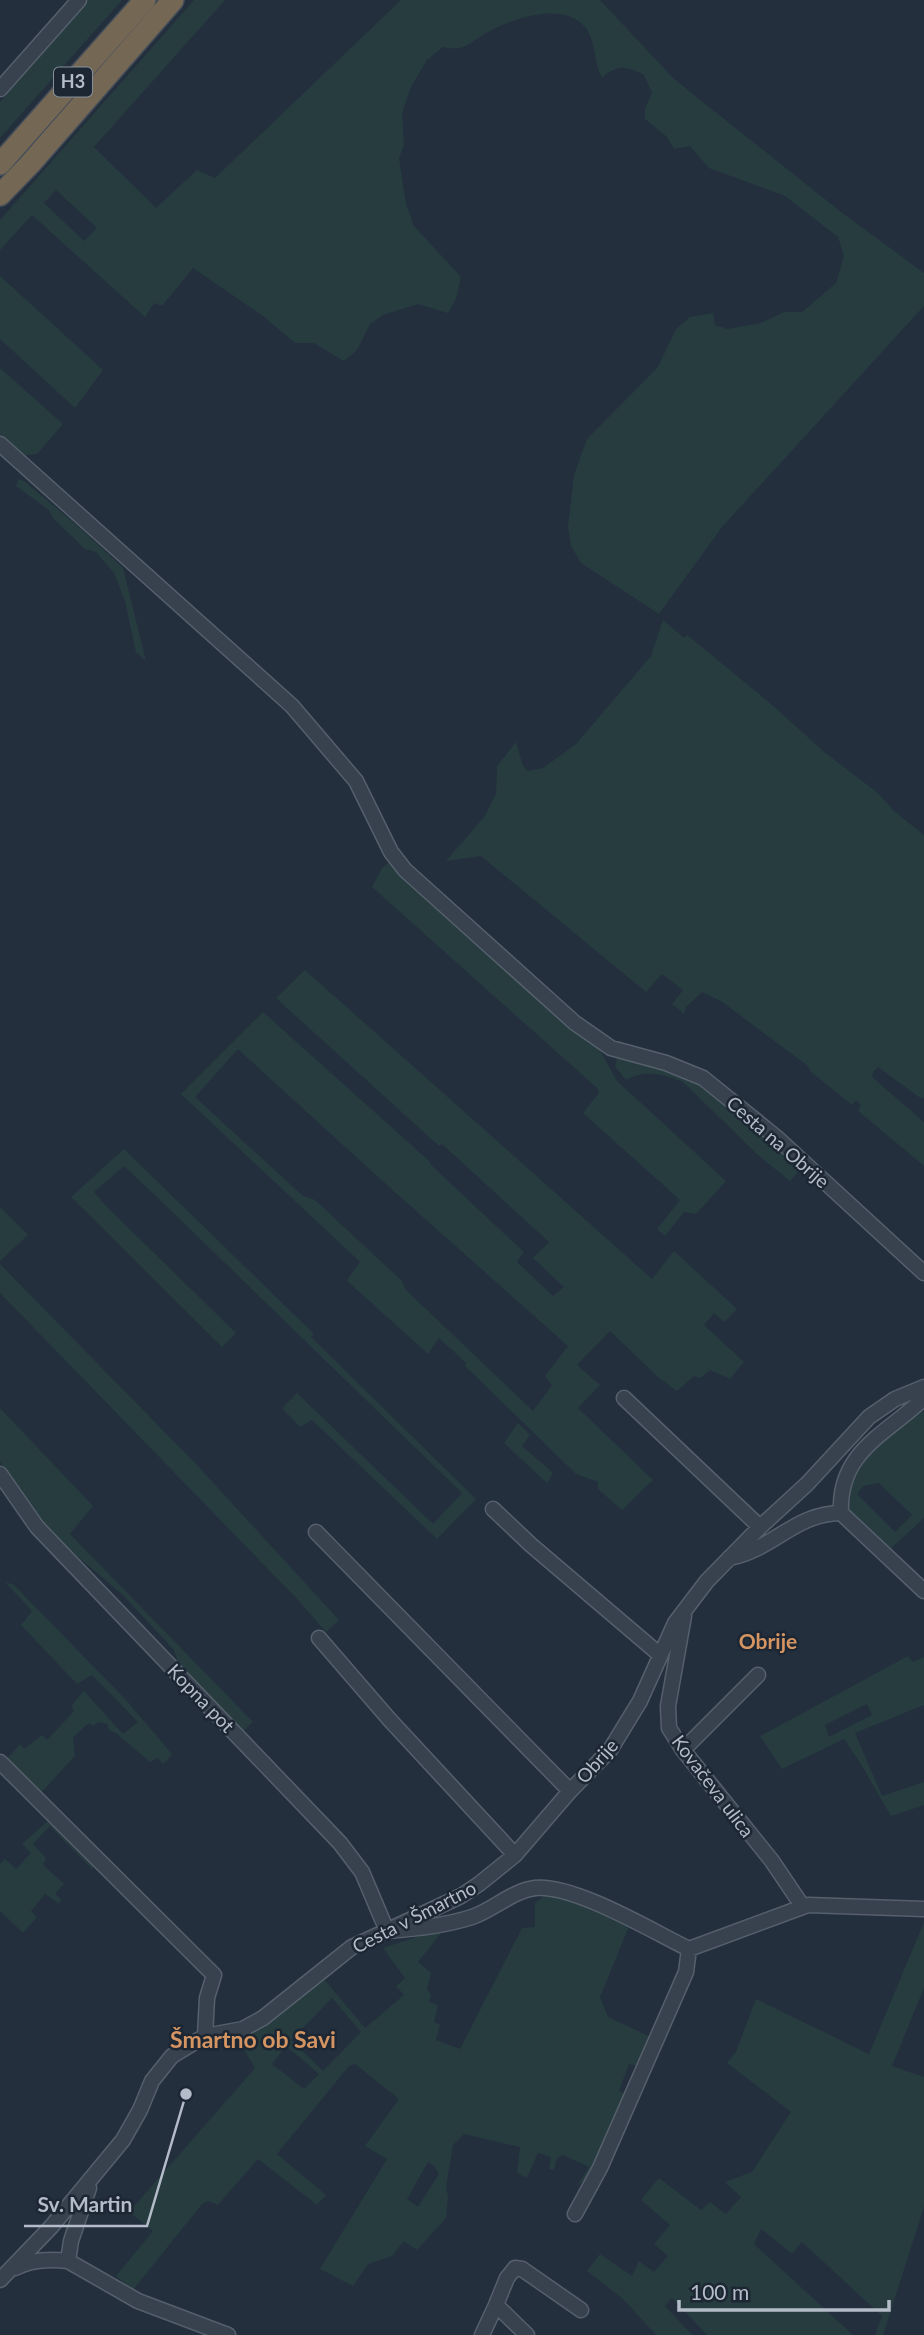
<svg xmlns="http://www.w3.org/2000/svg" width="924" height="2335" font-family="Lato,sans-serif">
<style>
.green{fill:#263c3f;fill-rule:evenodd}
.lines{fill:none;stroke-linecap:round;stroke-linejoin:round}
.minor-casing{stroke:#565f6c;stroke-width:17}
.highway-casing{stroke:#434c59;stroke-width:24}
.minor{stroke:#38414e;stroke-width:14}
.highway{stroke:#746855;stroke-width:21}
.labels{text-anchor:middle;stroke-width:5;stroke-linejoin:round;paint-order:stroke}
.shield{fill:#1d2633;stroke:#878f9c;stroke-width:2}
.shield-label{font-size:18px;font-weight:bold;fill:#b4bcc9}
.street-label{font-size:19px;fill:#b4bcc9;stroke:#1d2633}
.neighbourhood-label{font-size:21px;font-weight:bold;fill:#d59563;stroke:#1d2633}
.quarter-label{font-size:23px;font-weight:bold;fill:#d59563;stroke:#1d2633}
.leader{fill:none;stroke:#b4bcc9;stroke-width:2.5}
.callout-dot{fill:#b4bcc9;stroke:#1d2633;stroke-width:2.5}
.callout-label{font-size:21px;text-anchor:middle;font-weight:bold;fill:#b4bcc9;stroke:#1d2633;stroke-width:5;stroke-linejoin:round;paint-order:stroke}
</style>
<rect width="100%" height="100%" fill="#242f3e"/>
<!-- green -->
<path class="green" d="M85 0H122L0 138V102Z
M194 0H225L94 147 156 208 197 170 215 178 401 0H600L674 79 841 212 924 273V306L722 527 659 614 581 563 571 546 568 527 574 475 587 439 658 367 676 329 690 317 713 313 715 325 727 329 761 323 784 312H802L836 283 844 256 838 237 785 196 709 168 690 146 674 149 667 137 645 119V109L652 93 644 75C625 66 618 64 602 78 593 60 597 47 586 28 563 0 512 18 483 35 476 39 467 47 459 48 454 49 448 48 443 47L427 60 411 87 402 113 404 145 399 158 406 204 414 226 461 277 456 299 448 313 418 304 383 315 370 324 357 350 344 361 314 343H295L263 316 193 268 162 306 154 303 145 317 32 215 0 250V220ZM56 190 97 228 84 241 44 203Z
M0 276 103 370 75 408 0 339Z
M0 368 63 424 37 454 24 455 0 435Z
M18 479 24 481 80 528 123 568 146 661 136 652 125 601 114 573 96 552 85 549 53 518 49 510 16 486Z
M663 620 684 638 687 635 770 703 823 751 879 794 894 811 924 835V1098L919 1097 878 1067 873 1072 872 1077 924 1122V1166L858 1111 861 1105 856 1100 852 1105 811 1072 808 1066 721 1001 702 992 686 1007 684 1014 672 1004 683 990 662 974 646 992 481 856 446 861 485 816 496 794 497 766 516 742 523 766 528 771 543 768 576 744 651 656Z
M393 859 598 1047 617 1081 726 1181 696 1214 684 1212 665 1236 657 1229 680 1200 583 1113 599 1093 597 1088 372 887 382 868Z
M305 970 652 1279 674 1251 737 1309 724 1322 714 1313 704 1325 744 1362 730 1379 710 1370 700 1378 694 1376 677 1391 659 1378 610 1331 577 1365 600 1385 578 1408 653 1480 622 1510 598 1489V1482L576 1474 465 1366 466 1363 439 1338 428 1354 355 1288 347 1280 360 1262 181 1094 263 1012 428 1160 432 1166 524 1252 517 1262 553 1296 564 1287 533 1258 549 1242 442 1144 439 1146 276 998ZM238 1049 378 1177 568 1346 545 1376 552 1385 533 1411 406 1290 402 1281 315 1200 303 1196 195 1097Z
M617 1058C641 1060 671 1067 691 1078 732 1100 767 1138 802 1168L790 1181 758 1155 683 1082C665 1074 644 1069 626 1080L615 1066Z
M124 1149 314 1334 311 1337 476 1499 437 1539 312 1420 300 1427 282 1408 297 1393 433 1524 462 1493 159 1199 124 1166 94 1192 107 1207 236 1333 222 1347 71 1197Z
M0 1207 28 1235 0 1261Z
M0 1264 196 1464 339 1620 326 1632 299 1601 0 1293Z
M919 1405 924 1413V1518L888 1551 850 1512 845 1500 854 1465ZM879 1483 912 1515 895 1532 857 1494 863 1486Z
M0 1408 93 1506 70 1534 253 1722 242 1732 179 1666 174 1650 123 1595 57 1539 23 1499 0 1462Z
M518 1423 530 1435 522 1446 553 1473 547 1483 504 1443Z
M5 1582 14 1585 128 1702C142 1720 158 1736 172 1755L163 1764 158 1758 150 1762 116 1733 109 1730 107 1724 98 1722 93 1726 89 1723 73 1737 75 1756 38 1796 5 1761 20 1744 24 1749 42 1735 47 1740 74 1711 71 1706 84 1691 123 1734 138 1722 92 1675 77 1684 21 1625 32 1611Z
M908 1656 913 1662 924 1657V1705L855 1733 882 1796 924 1782V1805L891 1816 859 1761 844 1739 782 1769 760 1736ZM867 1704 872 1715 829 1737 825 1725Z
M48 1821 94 1865 92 1869 50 1826 33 1844 46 1858 43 1865 64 1884 55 1894 62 1900 58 1903 45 1894 31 1911 37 1917 23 1933 0 1911V1864L5 1859 16 1869 31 1853 22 1844Z
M548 1893 561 1894 630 1924 600 1997 608 2017 653 2038 638 2066 629 2064 619 2091 627 2095C617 2118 599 2176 577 2186L589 2167 563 2155 557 2158 554 2170 549 2169 551 2157 538 2153 527 2178 517 2173 520 2147 464 2134 453 2145 446 2187 448 2197 446 2218 417 2250 404 2241 392 2256 368 2264 353 2286 320 2269 387 2159 365 2146 399 2099 355 2064 349 2066 277 2154 326 2195 317 2205 258 2159 218 2205 209 2201 202 2204 133 2290 116 2276 153 2231 129 2212 255 2068 236 2036 262 2026 324 1979 365 2028 404 1995 396 1986 405 1978 383 1948 441 1929V1933L418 1962 431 1973 427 1989 431 1995 429 2002 438 2005 434 2022 440 2025 436 2040 460 2049 522 1928 535 1927V1903ZM332 1998 361 2032 323 2071 291 2040ZM286 2046 319 2074 304 2089 272 2064ZM428 2162 434 2166 439 2174 418 2207 407 2199Z
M924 1922V1988L892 2066 924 2077V2207L883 2335H875L882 2316 802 2242 792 2254 761 2229 754 2244 853 2335H707L672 2298 665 2306 692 2335H656L623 2299 587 2271 600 2254 632 2276 639 2261 654 2272 668 2256 654 2244 670 2225 641 2200 659 2178 701 2210 710 2202 726 2214 741 2197 725 2182 752 2172 791 2112 727 2063 736 2052 756 1999 869 2054Z"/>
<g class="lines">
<!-- minor casing -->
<g class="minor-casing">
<path id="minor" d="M0 89 79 0
M0 444 292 706 356 781 391 852 405 870 575 1023 611 1048 666 1063 703 1078 776 1137 924 1273
M624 1398 760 1527
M0 1474 37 1527 340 1843 362 1872 387 1931C416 1929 444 1926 472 1917 493 1910 512 1891 535 1888 574 1884 652 1931 689 1949L808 1905 924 1909
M493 1509 531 1545 659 1654
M841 1513C838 1451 887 1434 924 1398
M316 1532 570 1791
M729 1558C773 1550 795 1513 841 1513L924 1591
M684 1616 668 1706 669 1728 683 1750 772 1861 803 1907
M319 1638 389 1719 515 1855
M683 1750 758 1675
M0 1762 214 1975 207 1998 205 2036
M575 2214 600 2168 686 1972 689 1949
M68 2261 138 2301 228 2335
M15 2268C30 2260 51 2259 68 2261L71 2241 89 2188
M0 2280 51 2227 123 2140 140 2110 152 2081 172 2056 205 2036 243 2029 263 2018 352 1947 461 1896 479 1884 515 1855 570 1791 610 1750 640 1701 675 1623 707 1581 760 1527 807 1484 869 1417 895 1399 924 1387
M496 2305 507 2278 515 2268 522 2269 581 2310
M482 2335 496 2305 527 2335"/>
</g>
<!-- highway casing -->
<g class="highway-casing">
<path id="highway" d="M0 164 145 0
M0 195 30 164 173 0"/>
</g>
<!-- minor -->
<use href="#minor" class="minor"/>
<!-- highway -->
<use href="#highway" class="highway"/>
</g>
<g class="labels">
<!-- shield labels -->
<rect class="shield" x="54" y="67.5" width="38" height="29" rx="5"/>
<g class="shield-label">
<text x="73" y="88">H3</text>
</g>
<!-- street labels -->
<g class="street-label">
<text transform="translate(778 1142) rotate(41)" y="7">Cesta na Obrije</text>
<text transform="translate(201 1698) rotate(46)" y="7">Kopna pot</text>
<text transform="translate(597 1761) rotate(-49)" y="7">Obrije</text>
<text transform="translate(713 1786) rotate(53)" y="7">Kovačeva ulica</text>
<text transform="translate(414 1917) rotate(-27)" y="7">Cesta v Šmartno</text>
</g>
<!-- neighbourhood labels -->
<g class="neighbourhood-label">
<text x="768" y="1649">Obrije</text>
</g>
<!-- quarter labels -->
<g class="quarter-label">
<text x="253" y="2048">Šmartno ob Savi</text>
</g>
</g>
<!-- callouts -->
<path class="leader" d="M186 2094L147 2226H24"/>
<circle class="callout-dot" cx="186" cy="2094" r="7"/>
<g class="callout-label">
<text x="85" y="2212">Sv. Martin</text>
</g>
<!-- scale -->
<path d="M679 2300v10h210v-10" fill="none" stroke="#b4bcc9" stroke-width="3.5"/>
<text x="690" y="2300" font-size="21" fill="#b4bcc9" stroke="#1d2633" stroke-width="5" paint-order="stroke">100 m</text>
</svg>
